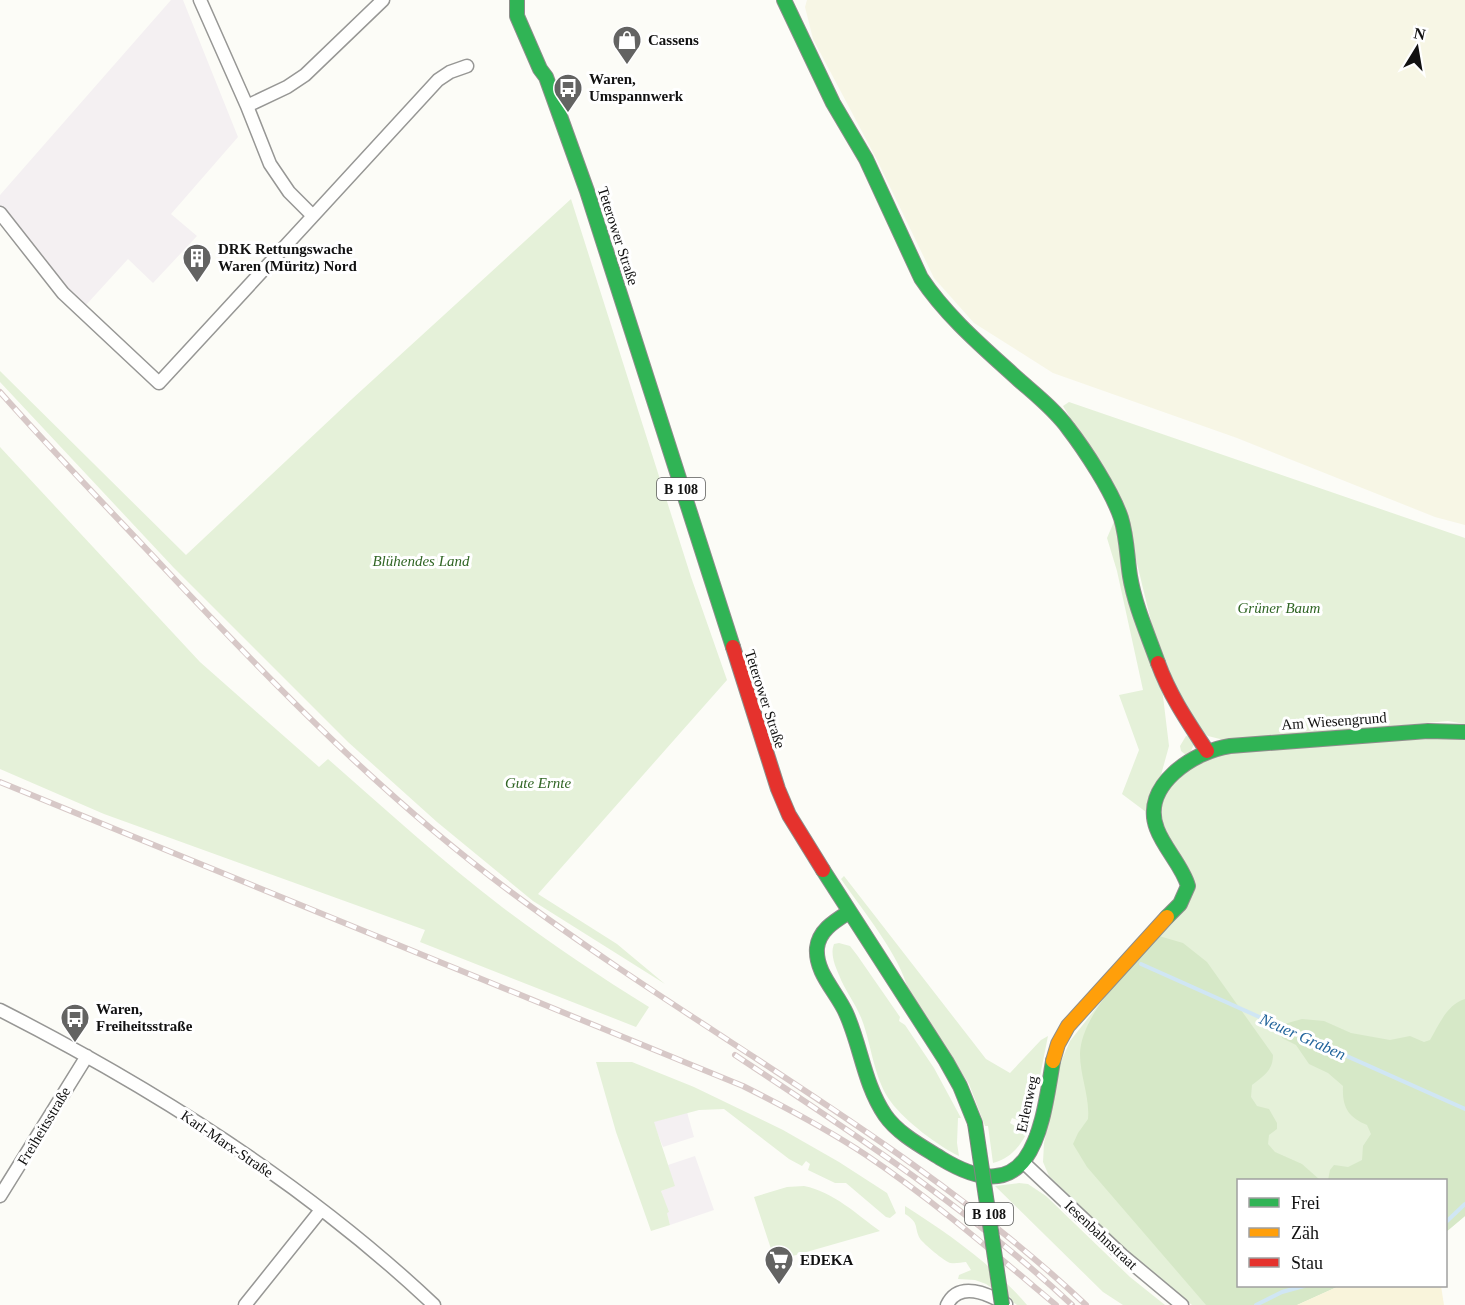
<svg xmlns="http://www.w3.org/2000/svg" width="1465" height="1305" font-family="'Times New Roman',serif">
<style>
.industrial{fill:#f4f0f2}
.farmland{fill:#f7f6e5}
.green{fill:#e5f1d9}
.forest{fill:#d6e8c7}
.sand{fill:#f9f4db}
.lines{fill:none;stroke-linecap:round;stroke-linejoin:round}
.stream{stroke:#d0e6f4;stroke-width:4}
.street-casing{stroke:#979795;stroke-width:15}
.fast-casing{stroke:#8d8d8b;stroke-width:16}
.slow-casing{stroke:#8d8d8b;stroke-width:16}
.jam-casing{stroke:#8d8d8b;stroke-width:16}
.street{stroke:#fffffe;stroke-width:12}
.fast{stroke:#30b455;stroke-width:14}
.slow{stroke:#ff9f0a;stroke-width:14}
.jam{stroke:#e5322d;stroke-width:14}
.rail-casing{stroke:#d7c8c7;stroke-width:6}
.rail{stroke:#fff;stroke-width:4;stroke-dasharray:11;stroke-linecap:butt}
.fast-bridge-casing{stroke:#848482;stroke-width:16;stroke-linecap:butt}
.fast-bridge{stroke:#30b455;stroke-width:14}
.labels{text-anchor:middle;stroke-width:6;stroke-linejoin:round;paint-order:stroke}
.shield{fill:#fff;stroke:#585858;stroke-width:1.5}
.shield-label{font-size:14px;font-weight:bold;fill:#111}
.poi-label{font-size:15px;font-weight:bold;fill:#111;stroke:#fff;text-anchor:start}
.street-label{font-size:15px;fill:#111;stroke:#fff}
.park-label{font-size:15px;font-style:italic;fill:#306524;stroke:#fff}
.water-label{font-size:16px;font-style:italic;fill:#21639b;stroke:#fff}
</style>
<rect width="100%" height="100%" fill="#fcfcf7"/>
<!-- industrial -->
<path class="industrial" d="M171 0H183L238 137 171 214 197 236 153 283 128 259 86 305 67 289 0 206V195Z
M687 1112 694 1137 663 1147 653 1122Z
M695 1156 714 1210 670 1225 661 1191 674 1186 668 1165Z"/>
<!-- farmland -->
<path class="farmland" d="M807 0H1465V525L1435 517 1237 438 1053 373 974 323 934 278 877 160 813 39 805 7Z"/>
<!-- green -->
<path class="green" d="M571 199 691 577 727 680 538 894 617 944 665 984 533 901 437 822 348 742 174 568 0 382V371L186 555 352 399Z
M1069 402 1465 538V724L1448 721 1228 741 1208 736 1197 727 1170 686 1158 650 1124 510 1114 490 1063 406Z
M0 447 200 662 319 767 328 759C385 809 442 861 502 907 550 943 599 976 649 1007L636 1027 420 942 425 930 104 814 0 769Z
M1116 517 1162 688 1169 746 1150 815 1122 794 1139 750 1119 695 1143 690 1117 571 1107 538Z
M1186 736 1191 737 1194 744 1191 751 1186 755 1181 751 1180 746Z
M1465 737V1216L1446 1232V1180H1238V1286H1339L1297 1305H1192L1126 1251 1049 1176 1043 1162 1044 1143 1060 1064 1070 1041 1100 1003 1190 901 1159 824 1161 797 1167 789 1200 761 1231 750Z
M844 876 986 1059 1010 1073 1041 1040 1048 1036 1031 1121 1023 1122 1012 1118 1010 1123 1027 1133C1018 1149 1010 1158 993 1163L988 1126H985L969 1084 908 990C901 957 861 908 841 879Z
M839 943 850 946 857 955 900 1017 899 1021 905 1025 934 1068 961 1118H958L957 1143 959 1156C938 1146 905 1121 891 1102 874 1079 872 1047 862 1020 856 1004 845 991 839 975 835 966 830 954 834 944Z
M596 1062H632L694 1087 783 1130 839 1162 887 1193 896 1213 890 1218 886 1217 846 1183H835L808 1170 810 1164 806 1161 802 1166 789 1159 724 1109 699 1110 654 1122 675 1186 661 1191 669 1212 667 1213 670 1225 651 1231 616 1132Z
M1019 1183 1028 1184 1046 1196 1130 1277 1165 1305H1123L1103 1292 995 1186Z
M804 1186C834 1192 856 1214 880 1231L775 1261 754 1197 787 1187Z
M905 1206C949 1234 993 1265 1027 1305H1017L986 1284 975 1280 958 1279 959 1275 971 1270 966 1262C961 1262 953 1265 948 1262 942 1259 921 1242 919 1237 914 1225 919 1223 905 1214Z"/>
<!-- forest -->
<path class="forest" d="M1159 936 1183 943 1207 962 1273 1055C1273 1071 1263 1076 1252 1085L1251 1097 1257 1106 1269 1109 1277 1123V1129L1269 1135 1268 1144 1275 1152 1302 1164 1320 1180H1238V1286H1339L1297 1305H1206L1087 1167 1073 1144 1078 1133 1088 1119C1090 1097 1080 1076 1080 1054 1081 1013 1133 965 1159 936Z
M1465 999V1216L1446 1232V1180H1324H1328L1330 1170 1334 1165 1348 1167 1362 1160 1363 1146 1371 1134 1367 1125C1348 1117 1342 1107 1343 1086L1328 1073 1309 1064 1296 1045 1282 1038 1281 1031 1284 1024 1302 1019 1324 1021 1351 1033 1390 1040 1410 1036 1424 1042 1430 1040C1439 1025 1447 1004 1465 999Z"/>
<!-- sand -->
<path class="sand" d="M1339 1286H1441L1444 1305H1297Z"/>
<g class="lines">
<!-- stream -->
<path class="stream" d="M1141 964 1465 1109
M1446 1222 1465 1204
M1256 1305 1282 1292 1304 1286"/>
<!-- street casing -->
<g class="street-casing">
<path id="street" d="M247 106 287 87 305 75 383 0
M0 213 63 293 159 383 313 216 289 192 270 164 247 106 200 0
M313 216 438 80 450 72 467 66
M0 1010C155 1089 307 1185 434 1305
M1023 1162 1122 1255 1182 1305
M0 1196 87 1056
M245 1305 321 1210
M947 1305C959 1280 988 1294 1006 1304"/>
</g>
<!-- fast casing -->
<g class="fast-casing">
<path id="fast" d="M517 0V16L540 69 546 77 587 191 733 647
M784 0 833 103 866 159 921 278C947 317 984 348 1019 380 1036 395 1054 409 1068 428 1085 450 1112 491 1121 518 1127 537 1127 557 1130 576 1135 606 1148 635 1158 663
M823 870 946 1061 960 1086 975 1123
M849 912C835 921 819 930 817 948 815 973 837 992 846 1013 861 1046 864 1084 885 1115 898 1134 923 1147 942 1159 1033 1214 1042 1127 1053 1061
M1167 917 1180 904 1188 886C1183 867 1164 848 1157 829 1140 786 1194 751 1230 746L1428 731 1465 732"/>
</g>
<!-- slow casing -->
<g class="slow-casing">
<path id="slow" d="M1053 1061 1058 1044 1068 1026 1167 917"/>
</g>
<!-- jam casing -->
<g class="jam-casing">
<path id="jam" d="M733 647 778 789 789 815 823 870
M1158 663C1170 696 1188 722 1207 751"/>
</g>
<!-- street -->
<use href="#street" class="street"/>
<!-- fast -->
<use href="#fast" class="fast"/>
<!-- slow -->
<use href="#slow" class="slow"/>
<!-- jam -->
<use href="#jam" class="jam"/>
<!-- rail casing -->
<g class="rail-casing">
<path id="rail" d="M0 392C54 453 111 511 166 570 275 686 383 797 511 892 700 1033 913 1142 1086 1305
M0 782 743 1086C785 1107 827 1129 866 1155 933 1200 994 1253 1056 1305
M735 1055C851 1132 970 1209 1072 1305"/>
</g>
<!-- rail -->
<use href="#rail" class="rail"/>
<!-- fast-bridge casing -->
<g class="fast-bridge-casing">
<path id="fast-bridge" d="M975 1123 1002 1305"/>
</g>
<!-- fast-bridge -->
<use href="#fast-bridge" class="fast-bridge"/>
</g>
<!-- icons -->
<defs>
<g id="shop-pin" transform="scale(1.5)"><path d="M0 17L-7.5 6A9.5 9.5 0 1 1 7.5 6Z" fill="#636362" stroke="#fff"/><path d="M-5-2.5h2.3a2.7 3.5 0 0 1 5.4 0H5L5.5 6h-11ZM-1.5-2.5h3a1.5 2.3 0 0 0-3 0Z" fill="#fff"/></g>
<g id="bus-pin" transform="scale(1.5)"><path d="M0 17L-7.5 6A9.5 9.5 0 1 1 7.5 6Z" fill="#636362" stroke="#fff"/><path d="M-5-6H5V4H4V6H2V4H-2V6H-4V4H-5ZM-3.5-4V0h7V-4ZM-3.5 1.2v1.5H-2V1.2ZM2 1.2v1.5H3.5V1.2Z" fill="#fff"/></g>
<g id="building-pin" transform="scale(1.5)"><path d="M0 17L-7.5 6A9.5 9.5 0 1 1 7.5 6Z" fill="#636362" stroke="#fff"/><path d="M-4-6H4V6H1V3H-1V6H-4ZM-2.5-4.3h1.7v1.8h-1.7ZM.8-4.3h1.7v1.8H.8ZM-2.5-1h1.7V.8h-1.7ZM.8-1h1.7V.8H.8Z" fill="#fff"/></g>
<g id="supermarket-pin" transform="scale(1.5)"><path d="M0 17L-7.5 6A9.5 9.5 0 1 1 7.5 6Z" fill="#636362" stroke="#fff"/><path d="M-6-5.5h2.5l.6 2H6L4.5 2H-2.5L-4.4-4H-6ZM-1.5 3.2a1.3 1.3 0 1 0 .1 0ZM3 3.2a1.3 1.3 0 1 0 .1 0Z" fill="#fff"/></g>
</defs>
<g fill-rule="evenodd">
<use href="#shop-pin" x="627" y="40"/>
<use href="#bus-pin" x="568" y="88"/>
<use href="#building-pin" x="197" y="258"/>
<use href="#bus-pin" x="75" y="1018"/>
<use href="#supermarket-pin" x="779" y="1260"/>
</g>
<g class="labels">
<!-- shield labels -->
<g class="shield">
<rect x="657" y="478" width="48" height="22" rx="4.5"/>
<rect x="965" y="1203" width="48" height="22" rx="4.5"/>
</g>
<g class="shield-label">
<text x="681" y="494">B 108</text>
<text x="989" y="1219">B 108</text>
</g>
<!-- poi labels -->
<g class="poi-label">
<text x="648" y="45">Cassens</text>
<text x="589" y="84">Waren,<tspan x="589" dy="17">Umspannwerk</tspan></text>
<text x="218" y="254">DRK Rettungswache<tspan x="218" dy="17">Waren (Müritz) Nord</tspan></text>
<text x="96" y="1014">Waren,<tspan x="96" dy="17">Freiheitsstraße</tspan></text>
<text x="800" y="1265">EDEKA</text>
</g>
<!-- street labels -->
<g class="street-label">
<text transform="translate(618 236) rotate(72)" y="5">Teterower Straße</text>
<text transform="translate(765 699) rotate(72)" y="5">Teterower Straße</text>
<text transform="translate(1334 721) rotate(-4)" y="5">Am Wiesengrund</text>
<text transform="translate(1027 1104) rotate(-78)" y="5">Erlenweg</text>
<text transform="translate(44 1126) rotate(-59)" y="5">Freiheitsstraße</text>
<text transform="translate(227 1144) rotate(34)" y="5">Karl-Marx-Straße</text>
<text transform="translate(1101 1235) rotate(43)" y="5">Iesenbahnstraat</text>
</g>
<!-- park labels -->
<g class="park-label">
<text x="421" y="566">Blühendes Land</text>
<text x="1279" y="613">Grüner Baum</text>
<text x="538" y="788">Gute Ernte</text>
</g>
<!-- water labels -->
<g class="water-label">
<text transform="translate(1303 1036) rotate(24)" y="6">Neuer Graben</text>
</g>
</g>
<!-- legend -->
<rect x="1237" y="1179" width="210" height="108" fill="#ffffff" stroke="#a0a0a0" stroke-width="1.5"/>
<rect x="1249" y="1198" width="30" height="9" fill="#30b455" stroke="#a0a0a0" stroke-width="1.5"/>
<text x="1291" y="1209" font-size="18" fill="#111111">Frei</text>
<rect x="1249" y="1228" width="30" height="9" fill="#ff9f0a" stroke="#a0a0a0" stroke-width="1.5"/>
<text x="1291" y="1239" font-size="18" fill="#111111">Zäh</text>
<rect x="1249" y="1258" width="30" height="9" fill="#e5322d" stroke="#a0a0a0" stroke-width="1.5"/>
<text x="1291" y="1269" font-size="18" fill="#111111">Stau</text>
<!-- north arrow -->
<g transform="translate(1417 48) rotate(11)" stroke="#ffffff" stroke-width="4.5" paint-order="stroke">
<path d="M0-4.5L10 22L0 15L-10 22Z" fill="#111111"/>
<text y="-9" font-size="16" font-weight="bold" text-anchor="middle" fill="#111111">N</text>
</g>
</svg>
